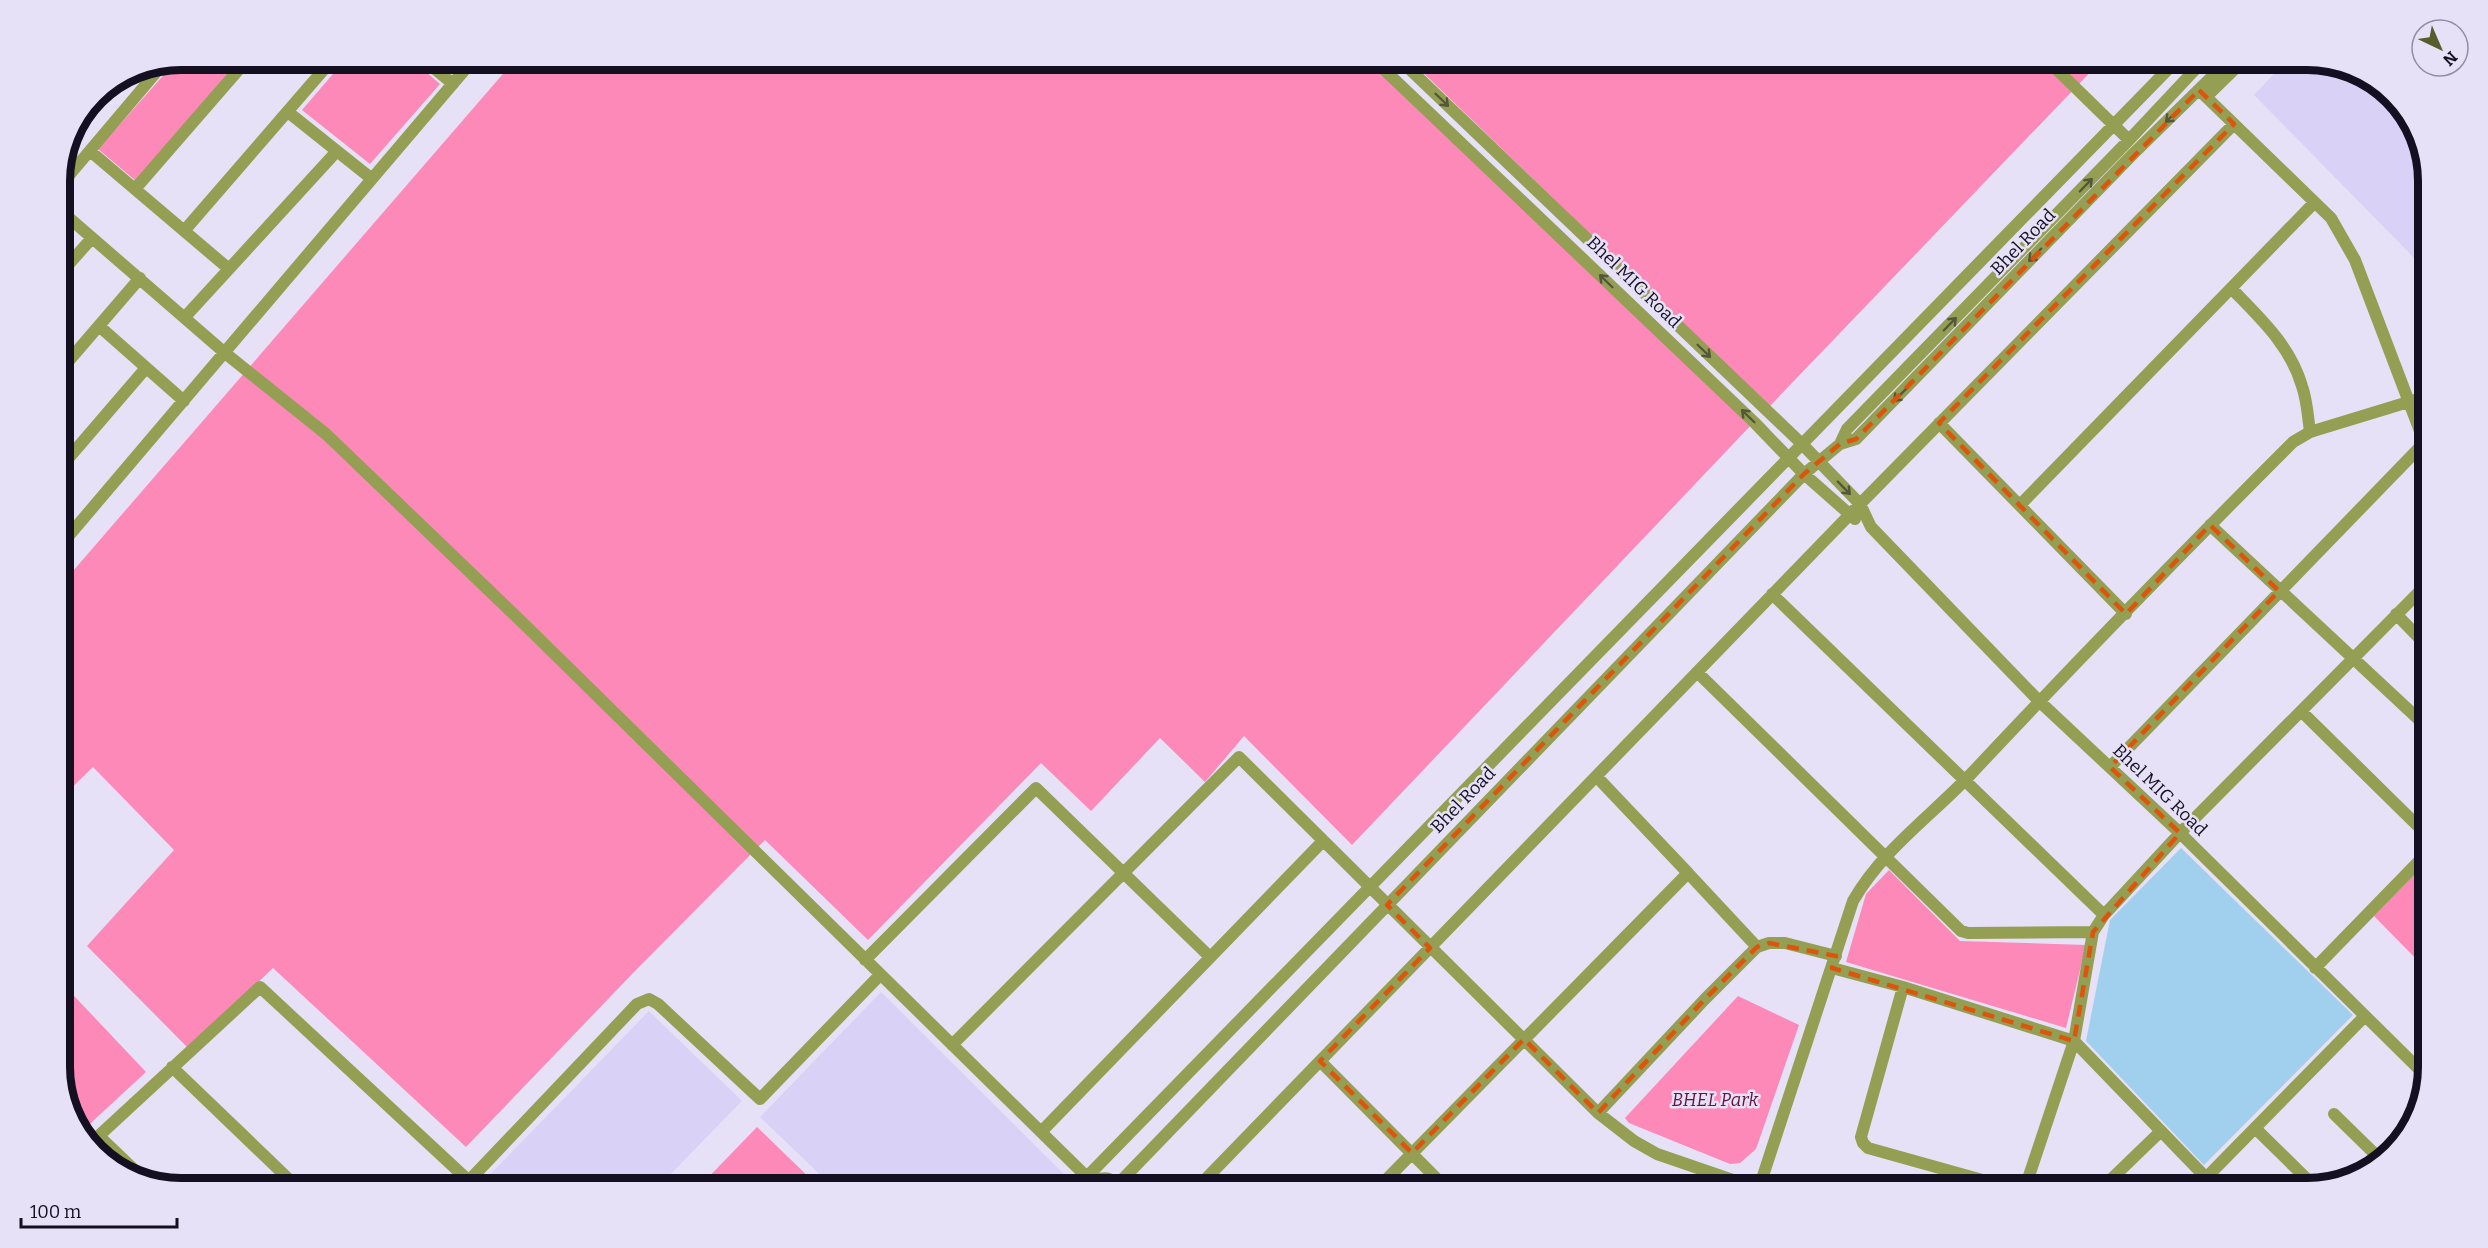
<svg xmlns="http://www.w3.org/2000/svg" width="2488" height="1248" font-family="Bitter,serif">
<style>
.built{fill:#d9d2f6}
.green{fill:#fc89b8}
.water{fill:#a0d0ee}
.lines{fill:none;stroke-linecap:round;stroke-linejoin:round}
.minor{stroke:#949f53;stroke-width:12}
.oneway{stroke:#54573a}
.marked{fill:none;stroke:#dd550d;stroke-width:4.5;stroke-dasharray:12 8;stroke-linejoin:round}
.labels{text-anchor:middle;stroke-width:5;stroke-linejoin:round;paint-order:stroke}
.street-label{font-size:18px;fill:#140f21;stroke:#e6e1f7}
.park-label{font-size:18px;font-style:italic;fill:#62133a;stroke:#e6e1f7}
.rim{fill:none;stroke:#140f21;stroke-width:8}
</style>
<rect width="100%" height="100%" fill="#e6e1f7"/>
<!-- built -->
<path class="built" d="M2287 60H2307L2360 72 2407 114 2428 174V272L2254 95Z
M881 992 1078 1188H834L760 1117Z
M649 1011 742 1101 657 1188H477Z"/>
<!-- green -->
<path class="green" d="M181 60H222L232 68 136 181 98 149 176 61Z
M345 60H412L440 84 370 164 302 110Z
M515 60H1374L1754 422 1352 845 1244 736 1205 782 1160 738 1091 811 1041 763 868 940 765 840 635 971 466 1147 273 968 189 1049 87 946 174 850 93 767 60 799V586Z
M1410 60H2102L1769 407Z
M2428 860V971L2374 916Z
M1889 870 1960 941 2086 945 2066 1028 1846 962 1866 894Z
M60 981 146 1072 80 1133 60 1075Z
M1738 996 1799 1025 1756 1149 1740 1163 1730 1164 1629 1123 1625 1118Z
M757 1127 820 1188H698Z"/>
<!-- water -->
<path class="water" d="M2181 848 2353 1015 2204 1165 2086 1041 2110 920Z"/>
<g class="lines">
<!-- minor -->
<path class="minor" d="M424 60 453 84
M1374 60 1754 422 1804 474 1855 519
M1400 60 1802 444 1860 504 1871 527 2039 701 2180 833 2426 1076
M2047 60 2129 140
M2199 90 2331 218 2355 260 2428 452
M2206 97 2244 60
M288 112 372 179
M90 151 229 269
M60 186 164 63
M135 189 247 60
M60 210 225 353 326 434 525 625 1093 1183
M184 231 332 60
M60 274 92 238
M2231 288C2260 318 2290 345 2302 386 2307 400 2308 417 2310 432
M185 317 337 151
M99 326 184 401
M60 371 140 278
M1939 423 2126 614
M1840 444 1847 429 2129 140 2204 60
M60 468 146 368
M2021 504 2314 203
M2210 525 2428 728
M60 546 473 60
M1772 594 2104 915
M2396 614 2428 647
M1697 672 1961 931 1968 933 2093 932
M2301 711 2428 836
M2110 767 2424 443
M1688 873 1757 947
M865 960 1036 788 1210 957
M1832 968 1903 987 2074 1041 2216 1188
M2315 968 2428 852
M1903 987 1861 1137 1863 1143 1868 1148 2011 1188
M952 1045 1239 757 1598 1113 1634 1141 1657 1154 1756 1188
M1320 1061 1446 1188
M172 1067 298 1188
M1598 1113 1705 999 1757 947 1769 943H1785L1836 956
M2334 1114 2381 1160
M2255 1128 2314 1186
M1041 1132 1323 841
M99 1136 144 1179
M91 1143 260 987 469 1181
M1117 1185 1804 474 1840 444 1856 439 2133 154 2229 60
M462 1188 637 1004 649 999 658 1004 760 1099 880 975
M1076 1188 2177 60
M1090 1188 1097 1180C1106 1176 1114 1179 1118 1188
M1197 1188 1860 504 2234 124
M1378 1188 1688 873 1596 776
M1759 1188 1853 901C1882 850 1931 816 1970 775 2076 662 2184 551 2293 442L2310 432 2428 396
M2025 1188 2074 1041 2093 932 2104 915 2180 833 2428 583
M2102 1188 2161 1131
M2196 1188 2365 1016"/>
</g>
<!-- one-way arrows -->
<defs><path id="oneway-shaft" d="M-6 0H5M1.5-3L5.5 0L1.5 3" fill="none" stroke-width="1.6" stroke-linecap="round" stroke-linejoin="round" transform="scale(1.5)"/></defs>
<g class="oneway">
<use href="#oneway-shaft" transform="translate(1442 100) rotate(44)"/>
<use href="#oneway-shaft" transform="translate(2172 116) rotate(136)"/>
<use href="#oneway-shaft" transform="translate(2086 185) rotate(-46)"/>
<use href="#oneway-shaft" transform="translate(2035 255) rotate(134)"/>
<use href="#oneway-shaft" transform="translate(1606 281) rotate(-136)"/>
<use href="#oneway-shaft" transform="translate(1950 324) rotate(-46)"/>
<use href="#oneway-shaft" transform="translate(1704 351) rotate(44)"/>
<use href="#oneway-shaft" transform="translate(1900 395) rotate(135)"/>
<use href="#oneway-shaft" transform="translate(1748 416) rotate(-136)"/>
<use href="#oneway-shaft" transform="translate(1844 488) rotate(46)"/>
</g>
<!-- marked area -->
<path class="marked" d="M2199 90 2234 124 1939 423 2126 614 2210 525 2279 591 2110 767 2180 833 2093 932 2074 1041 1832 968 1836 956 1769 943 1757 947 1705 999 1598 1113 1524 1039 1412 1153 1320 1061 1430 948 1387 905 1804 474 1840 444 1856 439Z"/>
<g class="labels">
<!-- street labels -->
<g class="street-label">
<text transform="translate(2023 242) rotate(-46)" y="6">Bhel Road</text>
<text transform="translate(1634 282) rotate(44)" y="6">Bhel MIG Road</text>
<text transform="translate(2160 790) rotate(44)" y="6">Bhel MIG Road</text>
<text transform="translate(1463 800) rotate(-46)" y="6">Bhel Road</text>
</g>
<!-- park labels -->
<g class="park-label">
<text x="1715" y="1106">BHEL Park</text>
</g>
</g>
<!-- crop -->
<path d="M0 0H2488V1248H0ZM181 70H2307A111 111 0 0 1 2418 181V1067A111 111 0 0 1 2307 1178H181A111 111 0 0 1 70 1067V181A111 111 0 0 1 181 70Z" fill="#e6e1f7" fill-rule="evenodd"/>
<path class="rim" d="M181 70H2307A111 111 0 0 1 2418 181V1067A111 111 0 0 1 2307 1178H181A111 111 0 0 1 70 1067V181A111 111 0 0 1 181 70Z"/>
<!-- north arrow -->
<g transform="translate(2440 48) rotate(136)"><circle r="28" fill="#e6e1f7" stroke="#928da1" stroke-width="1.5"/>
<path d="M0-4.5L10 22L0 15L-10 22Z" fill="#565c2b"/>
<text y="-9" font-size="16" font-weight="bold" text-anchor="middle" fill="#140f21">N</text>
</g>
<!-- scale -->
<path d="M21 1218v9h156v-9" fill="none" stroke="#140f21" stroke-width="3"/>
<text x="30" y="1218" font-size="18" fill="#140f21" stroke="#e6e1f7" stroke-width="4.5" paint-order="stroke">100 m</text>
</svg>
